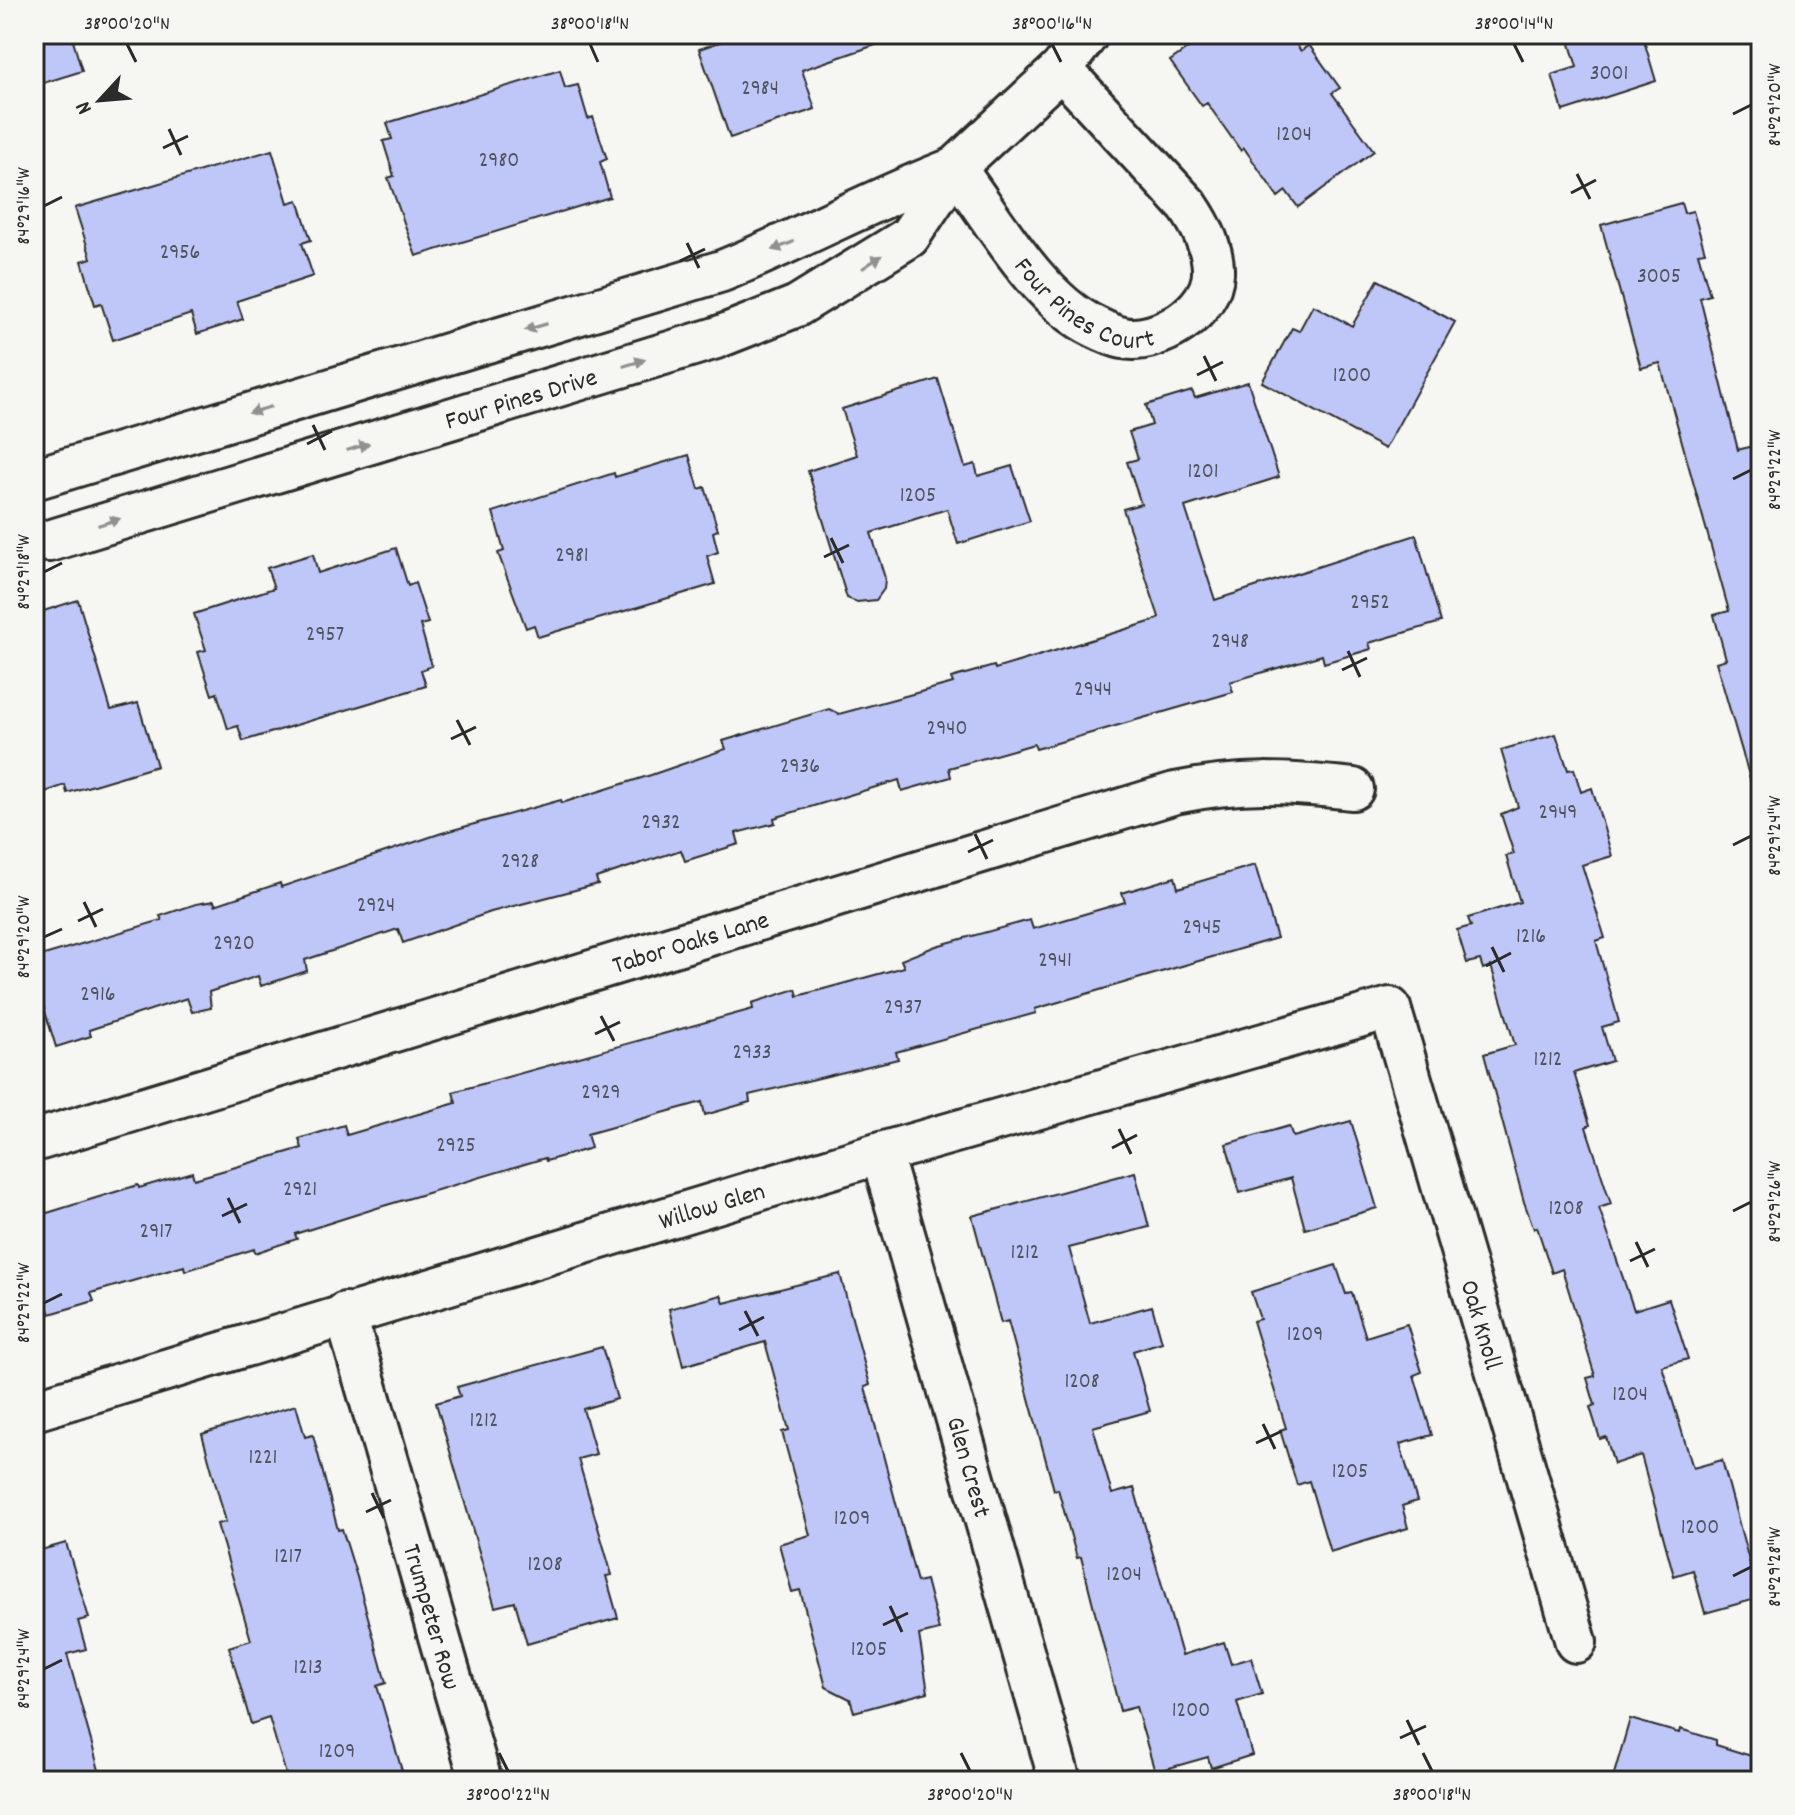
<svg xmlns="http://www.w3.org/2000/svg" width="1795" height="1815" font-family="Dekko,sans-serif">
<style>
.building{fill:#bec7f8;stroke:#2b2b2b;stroke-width:2}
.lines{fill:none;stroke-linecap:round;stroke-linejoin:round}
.minor-casing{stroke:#2b2b2b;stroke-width:46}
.minor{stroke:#f6f6f2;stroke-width:40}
.oneway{fill:#90908e}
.ticks{fill:none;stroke:#2b2b2b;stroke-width:3}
.labels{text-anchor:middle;stroke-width:7;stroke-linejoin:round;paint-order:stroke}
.number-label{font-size:22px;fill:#50525e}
.street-label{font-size:26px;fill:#2b2b2b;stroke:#f6f6f2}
.neatline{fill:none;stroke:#2b2b2b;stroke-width:3}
.ticks-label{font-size:20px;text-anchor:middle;fill:#2b2b2b}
</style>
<rect width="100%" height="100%" fill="#f6f6f2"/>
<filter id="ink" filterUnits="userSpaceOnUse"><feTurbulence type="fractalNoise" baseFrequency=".0125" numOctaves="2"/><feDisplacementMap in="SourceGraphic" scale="16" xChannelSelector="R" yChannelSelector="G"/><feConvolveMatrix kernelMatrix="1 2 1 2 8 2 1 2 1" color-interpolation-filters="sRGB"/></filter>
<g filter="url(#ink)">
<!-- building -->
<path class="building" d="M34 34H71L82 71 34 86Z
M743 34H889L890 40 802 70 815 109 730 138 699 49Z
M1208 34H1289L1301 51 1309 45 1340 88 1332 93 1374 151 1298 207 1286 191 1278 197 1244 148 1241 151 1207 103 1202 106 1170 61Z
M1567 34H1642L1656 81 1563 111 1552 75 1577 67Z
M560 70 565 88 578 85 588 119 593 117 607 159 600 162 610 197 416 256 388 178 394 176 383 141 392 139 387 123Z
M272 150 288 203 298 200 311 240 302 243 313 276 237 301 243 319 197 334 191 314 113 340 101 303 95 305 82 261 91 258 75 208Z
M1681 203 1684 213 1693 211 1705 252 1698 253 1710 295 1700 298 1738 450 1752 446 1761 478V780L1751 782 1716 662 1726 659 1714 615 1729 611 1660 363 1641 368 1601 225Z
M1378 280 1455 322 1385 449 1262 382 1292 328 1299 331 1313 305 1352 326Z
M938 379 965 467 975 464 978 476 1012 466 1030 521 958 544 947 509 871 533 885 578 884 589 876 600 857 602 847 598 808 471 857 455 842 409Z
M1248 382 1279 477 1185 507 1215 600 1416 535 1441 622 1369 643 1371 649 1324 663 1322 655 1230 682 1233 692 1195 703 1036 749 1034 744 949 768 951 777 902 791 899 780 774 818 775 823 736 833 739 844 685 861 681 850 596 878 598 884 491 912 403 943 398 929 305 960 307 971 261 986 258 976 209 992 211 1008 192 1012 187 998 89 1030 91 1036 56 1047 34 976V958L162 920 160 916 196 904 214 901 215 905 280 883 281 887 442 833 561 800 562 803 651 775 726 749 723 741 829 709 839 714 953 683 951 678 994 666 995 669 1153 621 1159 617 1123 509 1141 504 1127 462 1138 459 1129 432 1152 425 1146 405 1192 391 1195 398Z
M689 455 699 489 705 487 718 530 713 532 718 552 707 556 715 584 538 637 534 625 526 628 498 553 504 551 493 512 614 473 615 477Z
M396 548 408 586 415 583 428 623 420 625 432 666 421 670 426 686 243 741 238 726 228 729 217 693 212 695 198 652 206 650 194 614 274 588 267 568 313 554 318 573Z
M78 600 111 710 138 703 157 766 67 793 65 785 34 796V614Z
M1556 734 1568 770 1574 769 1581 792 1592 788 1612 856 1582 865 1605 938 1596 941 1619 1022 1602 1027 1612 1061 1574 1073 1590 1125 1586 1127 1611 1204 1599 1208 1634 1310 1669 1299 1688 1359 1662 1366 1693 1468 1722 1460 1759 1598 1705 1613 1693 1570 1674 1576 1641 1455 1614 1464 1606 1437 1600 1439 1590 1407 1595 1405 1587 1378 1595 1376 1562 1269 1552 1273 1537 1227 1534 1229 1524 1202 1484 1054 1515 1045 1491 966 1483 969 1480 960 1467 963 1457 930 1471 926 1468 918 1520 902 1506 856 1514 854 1501 814 1518 807 1501 750Z
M1255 865 1277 938 1035 1009 1036 1013 896 1052 898 1059 749 1095 750 1102 705 1115 702 1102 587 1134 591 1148 546 1161 545 1158 380 1207 295 1234 297 1239 255 1253 254 1249 185 1271 184 1266 91 1293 94 1301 50 1314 48 1309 34 1313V1217L138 1185 139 1188 192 1172 194 1179 302 1148 299 1139 344 1125 347 1135 456 1103 453 1092 753 1009 752 1003 796 989 798 996 904 967 901 960 936 946 1030 920 1033 929 1125 902 1122 893 1175 877 1178 888Z
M1351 1121 1377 1208 1305 1229 1291 1178 1240 1193 1226 1144 1289 1126 1293 1137Z
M1135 1172 1149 1227 1069 1248 1090 1323 1152 1306 1162 1342 1133 1351 1150 1411 1093 1427 1112 1494 1134 1488 1182 1655 1224 1642 1231 1664 1251 1658 1262 1694 1237 1702 1252 1755 1211 1768 1208 1757 1155 1772 1136 1707 1120 1711 1081 1557 1077 1558 1058 1489 1054 1490 1008 1321 1001 1323 972 1216Z
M1336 1265 1346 1294 1352 1293 1366 1337 1407 1324 1422 1372 1414 1375 1432 1435 1400 1444 1417 1501 1402 1506 1408 1528 1330 1552 1309 1481 1297 1485 1280 1430 1286 1428 1253 1321 1260 1319 1251 1292Z
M840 1274 870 1385 865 1387 917 1582 926 1580 939 1630 919 1635 928 1692 854 1712 850 1699 826 1687 800 1590 792 1592 779 1544 810 1535 782 1432 789 1430 765 1342 683 1366 669 1309 721 1295 724 1303Z
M602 1347 617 1399 583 1409 596 1454 578 1459 612 1575 606 1576 618 1618 527 1644 515 1602 495 1607 436 1403 460 1396 457 1387Z
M296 1405 305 1437 313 1435 338 1530 342 1529 357 1577 386 1683 377 1686 405 1781H288L269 1718 251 1724 229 1647 251 1640 217 1524 226 1522 202 1434Z
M66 1543 89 1618 78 1621 86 1649 67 1654 102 1781H34V1552Z
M1630 1719 1679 1733 1680 1729 1716 1740V1745L1761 1759V1781H1612Z"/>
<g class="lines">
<!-- minor casing -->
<g class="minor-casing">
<g id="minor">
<path id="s1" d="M955 168C993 218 1037 299 1095 327 1103 331 1114 336 1123 338 1158 345 1212 311 1213 273 1214 249 1201 225 1188 206L1061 69"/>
<path d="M34 479 722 271C801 239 875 198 955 168"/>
<path id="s2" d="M34 540 49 541 716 338 797 306 909 237 955 168 1061 69 1088 34"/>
<path id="s3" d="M34 1141 1175 793C1242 779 1286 782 1353 789"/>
<path id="s4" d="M881 1153 1060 1781"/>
<path id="s5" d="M345 1313 481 1781"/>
<path id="s6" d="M34 1410 881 1153 1390 1008 1576 1642"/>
</g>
</g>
<!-- minor -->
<use href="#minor" class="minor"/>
</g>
<!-- one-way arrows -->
<defs><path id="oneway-solid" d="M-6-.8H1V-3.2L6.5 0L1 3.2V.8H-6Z" transform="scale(2)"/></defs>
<g class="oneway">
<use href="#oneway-solid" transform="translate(783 246) rotate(158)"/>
<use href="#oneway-solid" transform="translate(872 262) rotate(-34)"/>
<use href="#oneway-solid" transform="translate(536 327) rotate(163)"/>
<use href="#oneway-solid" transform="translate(634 363) rotate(-17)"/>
<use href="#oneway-solid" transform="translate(260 410) rotate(163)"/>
<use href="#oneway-solid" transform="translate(358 447) rotate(-17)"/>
<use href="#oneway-solid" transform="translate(109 522) rotate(-17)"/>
</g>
</g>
<!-- ticks -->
<path class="ticks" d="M127 44 136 62M590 44 598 62M1052 44 1061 62M1514 44 1523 62M1733 114 1751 105M169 129 181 155M163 148 188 136M1577 174 1590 199M1571 193 1596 180M44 206 62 197M687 243 699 268M680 261 705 249M1204 356 1216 381M1197 375 1223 362M313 425 325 450M307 444 332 431M1733 479 1751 470M831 538 843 563M824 557 849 545M44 572 62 563M1348 651 1360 677M1342 670 1367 658M457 720 470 745M451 739 476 727M975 834 987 859M1733 845 1751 836M968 852 993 840M84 902 96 927M78 921 103 909M44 937 62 929M1492 947 1504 972M1486 966 1511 953M601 1016 614 1041M595 1034 620 1022M1119 1129 1131 1154M1112 1148 1137 1135M228 1198 240 1223M1733 1211 1751 1202M222 1216 247 1204M1636 1242 1648 1267M1630 1261 1655 1249M44 1303 62 1294M745 1311 758 1336M739 1330 764 1317M1263 1424 1275 1449M1256 1443 1282 1431M372 1493 384 1518M366 1512 391 1500M1733 1576 1751 1567M890 1606 902 1632M883 1625 908 1613M44 1669 62 1660M1407 1720 1419 1745M1400 1738 1426 1726M499 1753 508 1771M961 1753 970 1771M1423 1753 1432 1771"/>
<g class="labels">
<!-- number labels -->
<g class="number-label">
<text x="1609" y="79">3001</text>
<text x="760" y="94">2984</text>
<text x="1294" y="140">1204</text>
<text x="499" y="166">2980</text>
<text x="180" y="258">2956</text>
<text x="1659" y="282">3005</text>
<text x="1352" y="381">1200</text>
<text x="1203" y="477">1201</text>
<text x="918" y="501">1205</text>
<text x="572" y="561">2981</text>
<text x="1370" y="608">2952</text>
<text x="325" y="640">2957</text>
<text x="1230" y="647">2948</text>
<text x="1093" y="695">2944</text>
<text x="947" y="734">2940</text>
<text x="800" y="772">2936</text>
<text x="1558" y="818">2949</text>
<text x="661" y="828">2932</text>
<text x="520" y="867">2928</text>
<text x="376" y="911">2924</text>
<text x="1202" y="933">2945</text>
<text x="1531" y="942">1216</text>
<text x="234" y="949">2920</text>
<text x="1055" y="966">2941</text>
<text x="98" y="1000">2916</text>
<text x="903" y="1013">2937</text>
<text x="752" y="1058">2933</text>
<text x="1548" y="1065">1212</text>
<text x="601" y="1098">2929</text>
<text x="456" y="1151">2925</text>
<text x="300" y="1195">2921</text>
<text x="1566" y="1214">1208</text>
<text x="156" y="1237">2917</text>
<text x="1025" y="1258">1212</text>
<text x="1305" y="1340">1209</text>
<text x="1082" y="1387">1208</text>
<text x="1630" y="1400">1204</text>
<text x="484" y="1426">1212</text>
<text x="263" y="1463">1221</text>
<text x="1350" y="1477">1205</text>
<text x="852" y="1524">1209</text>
<text x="1700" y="1533">1200</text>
<text x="288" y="1562">1217</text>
<text x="545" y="1570">1208</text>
<text x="1124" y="1580">1204</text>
<text x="869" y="1655">1205</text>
<text x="308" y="1673">1213</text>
<text x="1191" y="1716">1200</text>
<text x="337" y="1757">1209</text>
</g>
<!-- street labels -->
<g class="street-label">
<text dy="9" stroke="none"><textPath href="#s1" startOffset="194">Four Pines Court</textPath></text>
<text dy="9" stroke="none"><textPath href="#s2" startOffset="508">Four Pines Drive</textPath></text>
<text dy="9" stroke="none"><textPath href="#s3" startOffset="686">Tabor Oaks Lane</textPath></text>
<text dy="9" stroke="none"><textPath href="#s6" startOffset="708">Willow Glen</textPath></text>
<text dy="9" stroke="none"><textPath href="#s6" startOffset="1744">Oak Knoll</textPath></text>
<text dy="9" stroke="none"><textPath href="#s4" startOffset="326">Glen Crest</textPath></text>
<text dy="9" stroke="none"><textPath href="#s5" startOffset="316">Trumpeter Row</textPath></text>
</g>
</g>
<!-- margin -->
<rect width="1795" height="1815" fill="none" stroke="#f6f6f2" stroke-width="88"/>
<!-- north arrow -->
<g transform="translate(100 100) rotate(244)" stroke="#f6f6f2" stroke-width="6" paint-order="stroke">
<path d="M0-6L14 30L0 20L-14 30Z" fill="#2b2b2b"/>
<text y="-12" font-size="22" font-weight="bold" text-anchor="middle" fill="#2b2b2b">N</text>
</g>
<rect x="44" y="44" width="1707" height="1727" class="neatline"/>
<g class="ticks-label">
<text x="127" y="29">38°00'20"N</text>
<text x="590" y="29">38°00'18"N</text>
<text x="1052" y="29">38°00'16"N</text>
<text x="1514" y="29">38°00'14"N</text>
<text transform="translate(1773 105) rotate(-90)" y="7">84°29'20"W</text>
<text transform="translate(22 206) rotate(-90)" y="7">84°29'16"W</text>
<text transform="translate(1773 470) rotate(-90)" y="7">84°29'22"W</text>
<text transform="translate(22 572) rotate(-90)" y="7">84°29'18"W</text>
<text transform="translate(1773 836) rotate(-90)" y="7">84°29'24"W</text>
<text transform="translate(22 937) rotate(-90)" y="7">84°29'20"W</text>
<text transform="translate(1773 1202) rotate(-90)" y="7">84°29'26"W</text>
<text transform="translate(22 1303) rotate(-90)" y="7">84°29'22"W</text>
<text transform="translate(1773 1567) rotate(-90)" y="7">84°29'28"W</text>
<text transform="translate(22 1669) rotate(-90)" y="7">84°29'24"W</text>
<text x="508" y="1800">38°00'22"N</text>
<text x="970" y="1800">38°00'20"N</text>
<text x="1432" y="1800">38°00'18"N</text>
</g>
</svg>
